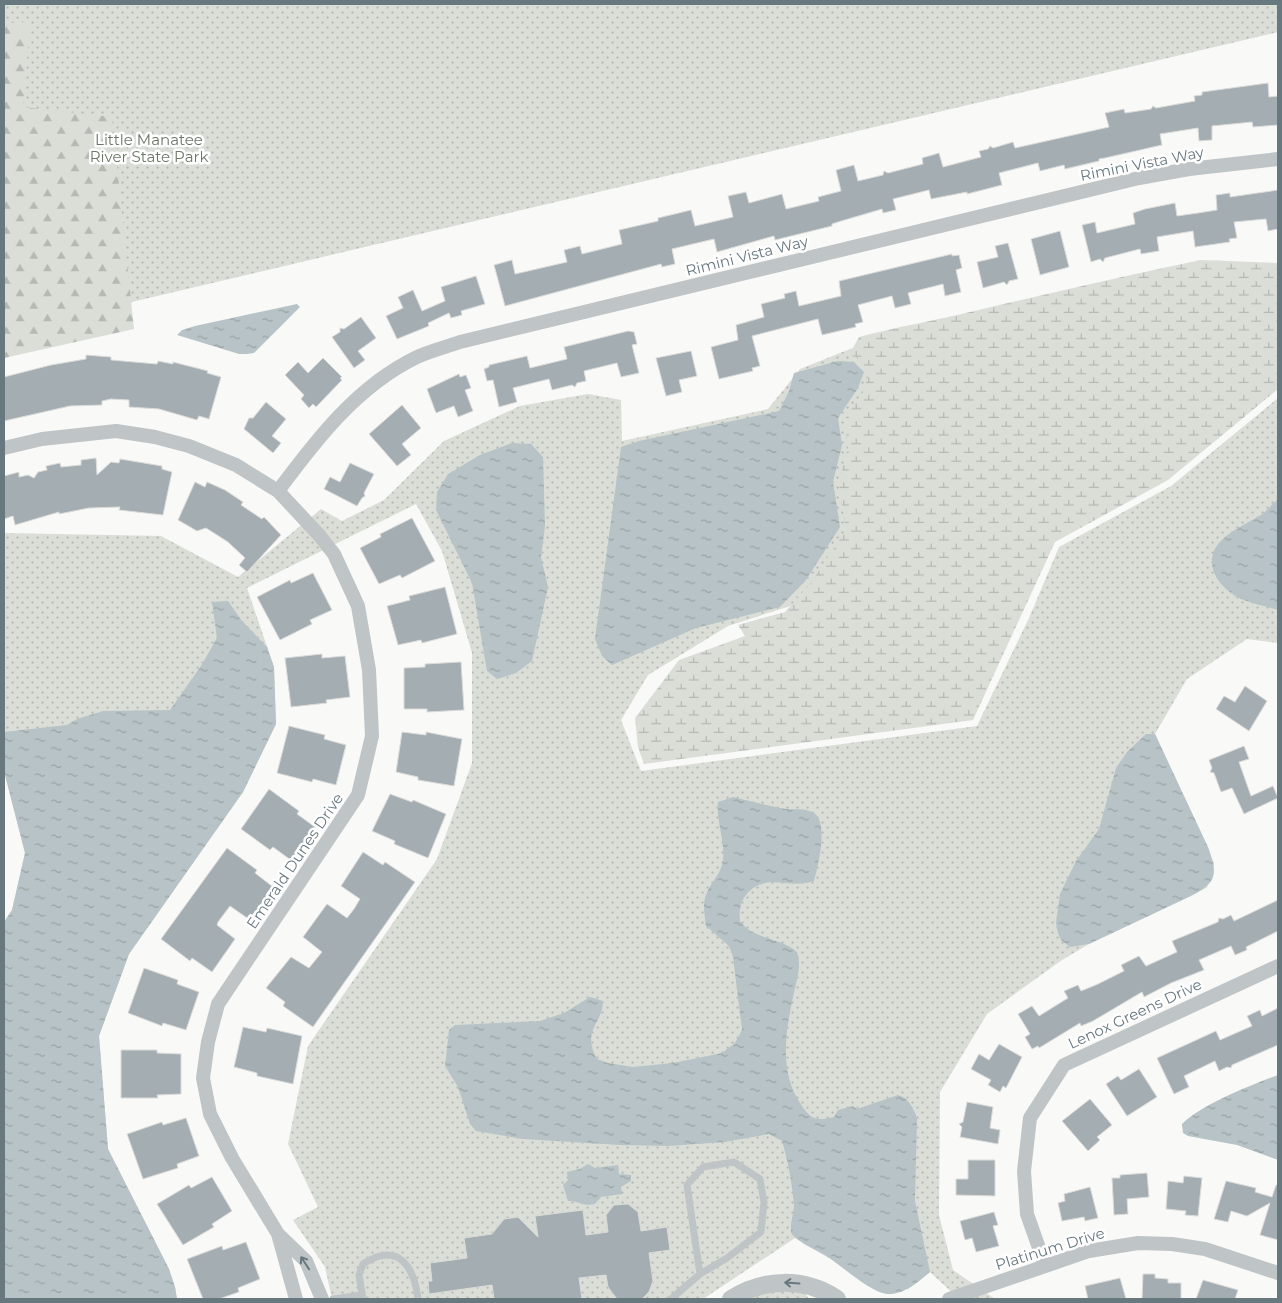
<svg xmlns="http://www.w3.org/2000/svg" width="1282" height="1303" font-family="Montserrat,sans-serif">
<style>
.grass{fill:url(#grass-dots)}
.forest{fill:url(#forest-firs)}
.wetland{fill:url(#wetland-marsh)}
.water{fill:url(#water-ripples)}
.building{fill:#a4aeb2;stroke:#dbdbda}
.lines{fill:none;stroke-linecap:round;stroke-linejoin:round}
.service{stroke:#bfc4c6;stroke-width:7}
.minor{stroke:#bfc4c6;stroke-width:14}
.tertiary{stroke:#bfc4c6;stroke-width:18}
.oneway{stroke:#67787f}
.labels{text-anchor:middle;stroke-width:5;stroke-linejoin:round;paint-order:stroke}
.park-label{font-size:15px;fill:#6b7866;stroke:#fff}
.street-label{font-size:15px;fill:#67787f;stroke:#fff}
</style>
<defs>
<pattern id="grass-dots" width="8" height="8" patternUnits="userSpaceOnUse" patternTransform="scale(1.25)"><rect width="8" height="8" fill="#daded7"/><path d="M2 2h.1M6 6h.1" fill="none" stroke="#b5b9b4" stroke-width="1.8" stroke-linecap="round"/></pattern>
<pattern id="forest-firs" width="22" height="20" patternUnits="userSpaceOnUse" patternTransform="scale(1.25)"><rect width="22" height="20" fill="#daded7"/><path d="M5 1l3.5 6h-7zM16 11l3.5 6h-7z" fill="#b5b9b4"/></pattern>
<pattern id="wetland-marsh" width="20" height="14" patternUnits="userSpaceOnUse" patternTransform="scale(1.25)"><rect width="20" height="14" fill="#daded7"/><path d="M1 5h8M5 5V1M11 12h8M15 12V8" fill="none" stroke="#b5b9b4"/></pattern>
<pattern id="water-ripples" width="26" height="14" patternUnits="userSpaceOnUse" patternTransform="scale(1.25)"><rect width="26" height="14" fill="#b7c3c6"/><path d="M2 4q2-2 4 0t4 0M15 11q2-2 4 0t4 0" fill="none" stroke="#99a3a6"/></pattern>
</defs>
<rect width="100%" height="100%" fill="#f9f9f8"/>
<!-- grass -->
<path class="grass" d="M4 4H1278V32L4 332Z
M875 339 852 527 809 600 728 626 648 675 621 720 641 771 977 726 1029 618 1059 547 1171 486 1278 398V643L1247 639 1187 679 1155 734 1214 863 1213 878 1206 888 1089 944 1062 960 987 1014 940 1092 939 1215 953 1270 995 1299H959L930 1272 908 1289 886 1294 874 1289 829 1258 795 1238 703 1299H332L325 1267 293 1220 318 1207 288 1144 308 1046 437 859 472 763V653L442 551 416 504 247 588 274 667 276 724 243 792 129 954 99 1036 108 1149 169 1269 175 1287 177 1299H4V922L12 910 25 853 4 771V533L161 536 238 577 321 509 342 521 384 500 444 441 520 406 588 394 621 400 622 441 768 409 800 369Z
M774 1290 805 1293 809 1299H745Z"/>
<!-- forest -->
<path class="forest" d="M30 22 23 107 112 117 134 329 4 358V23Z"/>
<!-- wetland -->
<path class="wetland" d="M1201 260 1278 263V389L1168 480 1055 542 973 720 644 764 638 747 635 718 679 660 745 636 738 625 785 612 810 584 846 530 839 483 848 447 844 420 863 392 869 373 858 358 849 355 859 337C896 327 933 321 970 312 1047 294 1124 276 1201 260Z"/>
<!-- water -->
<path class="water" d="M297 304 300 307 254 353 247 354H239L177 335 182 330 195 326Z
M838 361 854 362 864 372 858 388 838 418 842 445 833 482 840 527 806 580 780 607 696 628 612 665 602 656 595 639 621 447 639 441 779 411 789 391 794 373Z
M512 443 531 444 543 457 545 526 541 557 548 587 532 661 516 673 497 679 487 671 472 583 436 510 437 492 448 474 480 455Z
M1278 499V610C1265 606 1249 603 1237 597 1218 586 1202 563 1219 543 1229 531 1248 523 1261 515 1267 511 1272 504 1278 499Z
M228 601 242 621 267 647 274 667 276 724 243 792 129 954 99 1036 108 1149 169 1269 175 1287 177 1299H4V922L12 910 25 853 4 771V732L67 725 77 719 103 711 170 710 201 666 217 638 212 602Z
M1146 734H1155L1208 847C1218 874 1217 883 1191 896L1089 944 1070 947 1061 940 1058 933 1056 923 1060 894 1076 861 1099 829 1116 768 1127 752Z
M733 797C750 801 768 806 786 809 795 810 804 808 812 812 830 819 818 866 814 881 789 890 765 871 746 895 740 902 739 912 740 921 753 940 781 937 797 952 802 967 796 982 793 997 785 1034 779 1074 802 1106 811 1120 817 1121 834 1117L838 1110 853 1106 857 1109 898 1095C909 1098 913 1108 917 1118L915 1201 930 1272C918 1282 904 1295 887 1294 870 1292 843 1267 828 1257 820 1252 793 1240 791 1232 790 1224 794 1213 794 1205 792 1183 788 1161 782 1141L769 1134 725 1142 668 1146 620 1145 523 1139 476 1131 470 1124 458 1087 445 1066 449 1030 455 1025 540 1021 564 1013 590 997 603 1001C603 1023 581 1030 597 1059L608 1063 633 1067 673 1063 722 1053 735 1043 742 1030 733 957 729 946 706 926C705 916 702 905 706 895 710 883 722 873 723 860 725 840 716 821 718 802Z
M1278 1075V1160L1237 1145 1188 1136 1183 1133 1182 1124C1204 1103 1249 1086 1278 1075Z
M588 1164 595 1168 618 1165 619 1174 631 1175V1181L621 1187 622 1194 601 1197 595 1204C583 1207 578 1200 568 1201L563 1185 568 1180 567 1172 580 1169Z"/>
<!-- building -->
<path class="building" d="M1268 83 1269 97 1278 96V125L1253 127 1252 122 1212 126V140L1199 141 1198 128 1160 134 1162 145 1105 158 1099 159V161L1065 169 1064 165 1040 171 1038 163 999 173 1002 185 967 194V192L931 199 929 190 893 199 896 210 883 213 882 209 838 222 832 224V226L775 240 774 236 717 252 714 239 672 249 675 264 662 267 661 264 505 306 494 265 512 260 515 274 567 262 564 250 580 246 582 254 622 244 619 230 658 221V218L691 210 695 226 733 217 728 196 746 192 749 203 782 194 786 209 819 201 818 197 841 191 836 170 854 165 858 181 883 175 884 171 888 173 923 164 922 158 939 153 943 167 981 157 979 151 988 149 990 146 993 148 1013 142 1015 148 1109 127 1105 113 1124 109 1125 113 1151 109 1153 106 1156 108 1195 101 1194 96 1202 95V92Z
M1278 190V229L1268 231 1266 219 1234 222 1237 238 1229 239 1230 242 1195 247 1193 231 1157 237 1159 251 1141 254 1140 249 1105 258 1103 262 1100 259 1091 262 1082 225 1095 222 1097 233 1135 224 1133 213 1145 209 1175 203 1177 216 1198 213 1217 210 1216 195 1230 193V197Z
M1060 231 1069 267 1040 275 1031 239Z
M1008 243 1018 279 1009 281 1007 285 1004 282 983 288 977 262 998 257 995 246Z
M952 254V256L959 255 962 268 956 270 961 292 945 296 943 284 908 293 911 304 895 308 892 296 858 305 863 322 855 324 856 327 822 335 818 319 752 336 760 366 752 368 753 371 719 379 711 347 738 340 736 325 764 317 761 304 785 298 784 294 796 291 799 306 841 296 839 281Z
M476 276 485 304 461 311 462 315 451 318 449 313 428 323 429 326 397 339 386 316 403 308 398 297 413 290 422 311 445 301 441 287Z
M361 317 376 338 358 351 365 360 354 368 332 337 340 332V328L344 329Z
M628 331 634 332 637 344 632 345 639 373 621 377 617 363 584 371 586 381 577 383 575 387 572 385 552 390 549 379 513 388 517 402 499 407 493 380 487 381 484 369 489 367V365L527 356 530 368 567 359 564 347Z
M691 351 697 376 679 380 682 392 666 396 656 358Z
M86 355 111 357V360L157 364 158 361 173 364V362L208 371 207 373 221 377 209 419 199 416 197 420 159 409 129 407V400L111 399 102 401V405L70 406 4 421V377L51 365 86 359Z
M323 358 342 377 340 378 342 380 316 407 313 404 309 408 301 399 304 395 285 375 298 362 308 373Z
M459 374 460 377 466 375 471 388 465 390 473 411 458 417 454 406 436 413 427 389Z
M266 402 286 419 272 436 281 443 273 453 244 429 249 418H253Z
M402 405 421 428 402 444 411 455 397 466 369 434Z
M96 458 97 475 111 462 119 463 120 459 162 466V469L172 472 163 515 119 510 120 507 89 508 59 514V512L15 525 13 516 4 519V476L19 472V477L28 475 34 478 38 472 47 470 46 466 60 463 61 467 81 465V460Z
M350 463 374 474 364 493 365 496 362 498 357 506 324 489 330 477 340 482Z
M195 482 205 487 207 482 225 490 243 502 241 505 262 519 264 517 281 535 247 572 239 565 245 558 228 542 206 528 197 531 178 520Z
M412 518 435 561 402 578 400 575 379 584 360 548 381 537 380 534Z
M313 573 332 610 310 620 312 624 280 640 257 597 290 580 291 583Z
M445 587 457 634 422 643 421 640 398 645 387 606 410 600 409 596Z
M322 654V658L345 656 350 697 326 700 327 703 291 707 285 658Z
M461 662 464 710 427 712V709H404V668L425 667V664Z
M1245 686 1267 701 1249 731 1216 709 1224 696 1235 702Z
M289 726 325 735 324 739 346 745 336 785 313 779 312 782 277 773Z
M402 732 426 735V732L462 739 454 786 418 780V777L396 772Z
M1244 746 1249 759 1239 762 1251 796 1273 786 1278 798 1244 814 1232 788 1221 792 1214 773 1210 772 1212 768 1209 760Z
M269 789 299 811 297 814 315 827 292 861 273 847 270 850 241 829Z
M390 794 412 802 413 800 446 814 428 858 394 844 395 841 372 831Z
M227 848 257 870 255 873 273 887 250 920 230 906 218 922 217 925 235 939 212 972 192 958 190 961 161 939Z
M363 852 383 865 385 862 415 882 313 1027 283 1006 285 1002 266 988 291 957 309 968 322 952 303 937 327 904 347 918 354 909 360 899 341 886Z
M1278 900V931L1246 947 1247 950 1235 955 1231 946 1199 960 1204 970 1171 983 1144 997 1142 992 1093 1021 1081 1026 1080 1023 1039 1048 1038 1046 1032 1049 1025 1037 1030 1034 1018 1014 1032 1006 1039 1016 1068 998 1064 991 1078 985 1081 991 1098 984 1124 971 1121 965 1139 956 1146 966 1177 952 1172 941 1218 922 1219 918 1223 919 1231 915 1234 921Z
M144 968 178 980 177 984 199 992 186 1030 163 1023 162 1026 128 1013Z
M1278 1008V1045L1232 1065 1231 1068 1227 1067 1219 1071 1215 1061 1184 1076 1189 1087 1174 1094 1157 1058 1216 1031 1220 1040 1252 1026 1247 1016 1260 1010 1262 1016Z
M243 1027 266 1032 267 1028 302 1036 293 1084 257 1076V1073L234 1067Z
M999 1044 1022 1057 1006 1088 1003 1086 1000 1092 988 1085 991 1080 971 1069 979 1054 989 1060Z
M121 1050H157V1053L181 1054V1094L157 1095 158 1098H121Z
M1139 1069 1157 1097 1127 1116 1106 1084 1118 1076 1121 1080Z
M1090 1099 1112 1125 1097 1137 1100 1140 1088 1151 1062 1121Z
M967 1102 993 1107 990 1128 1000 1130 998 1144 960 1137 962 1127 959 1124 963 1122Z
M186 1118 199 1156 177 1164 178 1168 143 1179 127 1134 162 1122 163 1125Z
M968 1160H995V1196L956 1195V1179H968Z
M1147 1173 1149 1197 1127 1199 1128 1214 1114 1215 1112 1178H1120V1175Z
M1184 1176 1202 1178 1198 1216 1185 1215 1186 1211 1166 1209 1168 1181 1183 1183Z
M212 1177 232 1211 212 1224 214 1227 183 1245 157 1204 189 1185 191 1188Z
M1226 1181 1256 1188 1255 1192 1272 1197 1276 1185H1278V1240L1260 1235 1270 1203 1247 1216 1231 1211 1228 1222 1214 1219Z
M1090 1187 1098 1218 1085 1221 1084 1217 1062 1221 1058 1203 1065 1201 1064 1194Z
M628 1204 638 1212 641 1231 667 1227 670 1250 649 1253 653 1281 649 1292 642 1299H617L608 1287 606 1275 579 1278 582 1299H494L492 1285 429 1294 428 1281H432L430 1263 467 1258 464 1238 492 1234 504 1219 518 1217 538 1237 535 1216 583 1210 586 1235 608 1232 606 1215 614 1205Z
M994 1212 998 1225 993 1226 999 1246 976 1252 972 1238 965 1240 960 1221Z
M246 1242 260 1279 238 1288 239 1292 219 1299H203L187 1259 222 1246 223 1250Z
M1143 1274H1155V1278L1168 1279V1283H1181V1299H1142Z
M1120 1278 1126 1299H1088L1085 1286Z
M1203 1280 1238 1290 1235 1299H1196Z"/>
<g class="lines">
<!-- service -->
<path class="service" d="M333 1299 362 1295
M363 1299 359 1275 363 1264C398 1241 414 1266 418 1299
M671 1299 700 1274 727 1258 761 1232 764 1202 760 1179 734 1162 703 1167 687 1185 700 1274"/>
<!-- minor -->
<path class="minor" d="M4 448 42 439 116 431 155 437 189 446 236 465 278 491 319 535 334 554 358 606 369 670 372 736 358 795 218 1004 208 1042 203 1078 210 1114 232 1158 278 1234 296 1299
M278 491C316 440 357 386 417 357 430 351 446 347 460 342L1139 178 1189 169 1278 159
M278 1234 306 1261 322 1299
M1045 1265 1027 1214 1024 1171 1030 1118 1064 1065 1278 966
M949 1299 1089 1251 1138 1243 1172 1244 1205 1249 1278 1273"/>
<!-- tertiary -->
<path class="tertiary" d="M731 1299C764 1278 804 1277 837 1299"/>
</g>
<!-- one-way arrows -->
<defs><path id="oneway-shaft" d="M-6 0H5M1.5-3L5.5 0L1.5 3" fill="none" stroke-width="1.6" stroke-linecap="round" stroke-linejoin="round" transform="scale(1.25)"/></defs>
<g class="oneway">
<use href="#oneway-shaft" transform="translate(305 1263) rotate(-123)"/>
<use href="#oneway-shaft" transform="translate(792 1283) rotate(-176)"/>
</g>
<g class="labels">
<!-- park labels -->
<g class="park-label">
<text x="149" y="145">Little Manatee<tspan x="149" dy="17">River State Park</tspan></text>
</g>
<!-- street labels -->
<g class="street-label">
<text transform="translate(1142 164) rotate(-11)" y="5">Rimini Vista Way</text>
<text transform="translate(747 256) rotate(-14)" y="5">Rimini Vista Way</text>
<text transform="translate(295 861) rotate(-56)" y="5">Emerald Dunes Drive</text>
<text transform="translate(1135 1014) rotate(-25)" y="5">Lenox Greens Drive</text>
<text transform="translate(1050 1249) rotate(-17)" y="5">Platinum Drive</text>
</g>
</g>
<!-- border -->
<rect width="1282" height="1303" fill="none" stroke="#67787f" stroke-width="10"/>
</svg>
